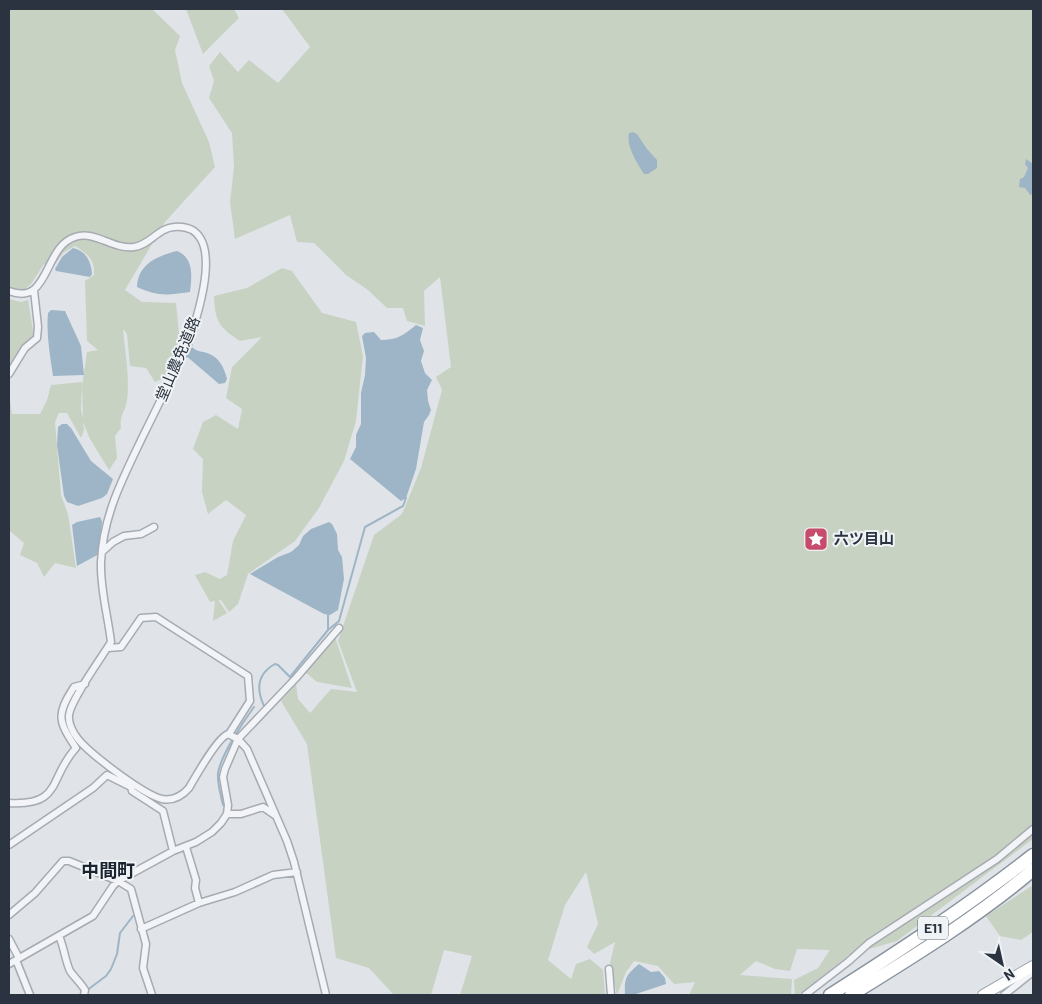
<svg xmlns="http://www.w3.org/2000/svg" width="1042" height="1004" font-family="Barlow,'Noto Sans JP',sans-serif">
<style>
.green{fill:#c7d2c2}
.water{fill:#9db5c6}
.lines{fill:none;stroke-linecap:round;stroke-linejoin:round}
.stream{stroke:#9db5c6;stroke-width:2}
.street-casing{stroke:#a6abb2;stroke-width:9}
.primary-casing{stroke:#a0aab3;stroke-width:12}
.highway-casing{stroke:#88939e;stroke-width:15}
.street{stroke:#f3f4f7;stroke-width:6}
.primary{stroke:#fff;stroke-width:10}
.highway{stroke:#fff;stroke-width:12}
.labels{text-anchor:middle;stroke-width:4;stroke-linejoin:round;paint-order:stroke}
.shield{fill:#eff3f6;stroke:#656d76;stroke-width:1}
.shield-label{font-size:14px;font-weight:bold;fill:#2a333f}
.street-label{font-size:15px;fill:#2a333f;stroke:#eff3f6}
.poi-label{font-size:15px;font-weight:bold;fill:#2a333f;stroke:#eff3f6;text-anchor:start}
.quarter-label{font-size:18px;font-weight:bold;fill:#1c2430;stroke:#eff3f6}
</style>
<rect width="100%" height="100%" fill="#e0e4e8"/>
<!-- green -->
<path class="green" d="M9 9H152L180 36 175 50 182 83 209 142 215 167 165 222 125 290 142 302 176 303 180 344 166 377 155 382 146 368 130 366 127 334 123 329C125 353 130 377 127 401 125 412 119 416 121 428L115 436 117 458 109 470 90 439 83 422 84 430 81 438 67 413H59L55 422 61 495 68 514 76 568 55 563 44 577 37 563 20 555 24 543 11 532H9V393L12 414H40L47 400 51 385 82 382 81 410 83 418 82 386 87 352 98 350 87 341 85 281 94 275C95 260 88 254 75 246L63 253 53 267 44 264 31 284 21 292 9 288Z
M186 9H234L239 18 203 54Z
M282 9H1033V839L897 941 849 955 798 995H795L794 980 818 968 830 950 797 949 790 971 775 969 756 961 740 975 792 979 791 995H689L695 982 674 984 658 966 634 961 626 972 617 995 610 963 615 942 594 954 587 947 598 924 586 872 565 905 548 960 571 979 576 964 590 959 603 970 605 995H460L472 956 444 950 431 995H394L369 968 336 958 307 744 281 701 296 684 298 699 310 713 331 689 357 692 338 641 374 535 402 514 421 468 442 390 436 377 451 367 440 277 424 291 425 326 407 321 403 308H387L368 290 346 275 314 243 297 242 290 215 235 239 230 202 234 167 232 133 209 98 214 81 209 66 220 52 238 72 249 60 278 83 310 47Z
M282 268 292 271 322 313 356 322 363 356 356 421 344 461 319 508 295 541 248 574 238 604 229 612 221 600 217 601H219L227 613 213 621 215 601 210 602 195 575 205 572 220 579 227 575 233 541 246 515 226 500 208 514 202 492 203 459 193 449 203 422 216 415 238 429 242 409 226 398 232 367 262 337 240 341C219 327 215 322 214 296L247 288Z
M9 299 21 302 28 300 34 337 9 370Z
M335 637 352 688 317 682 305 672Z
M1033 885V932L1021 940 1000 936 986 916Z"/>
<!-- water -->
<path class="water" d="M633 132 637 134 647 149 657 160V168L648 174H644C637 163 626 146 629 133Z
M1026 159 1033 164V194L1030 195 1025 188 1019 187 1020 179 1024 177 1028 168 1025 164Z
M73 248C86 251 91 261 92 274L90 277 56 271 55 269 62 257Z
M177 251C194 258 192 276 190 292 167 295 159 297 137 287 138 264 157 256 177 251Z
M51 310 65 311 81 346 84 375 53 376C50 355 46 334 48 313Z
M416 325 423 328 420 340 424 351 421 361 425 373 432 380 427 390 428 401 431 410 429 415 424 422 416 469 406 498 401 501 350 459 356 447V435L361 424V393L365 375 366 358 362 336 365 333 374 332 381 340C397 340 404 335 416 325Z
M192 347C197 352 201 351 207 353 219 357 224 367 227 379L225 383 219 384 185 355Z
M62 424H67L71 428 91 461 113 479 107 494 102 498 78 506 67 502 64 496 57 445 58 427Z
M100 517 102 521 99 554 77 566 72 525 77 522Z
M329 522 332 524 337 534 338 550 342 557 344 579 338 610 330 615 324 614 250 574 278 557 291 552 299 545 303 536 311 529Z
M639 964 651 972 659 971 665 978 666 984 633 995H625C624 978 626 975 639 964Z"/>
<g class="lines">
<!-- stream -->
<path class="stream" d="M328 615V630
M264 706C256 689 257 674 275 664L278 665 290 677 328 630 339 621 365 527 403 506 406 498
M223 805C221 795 217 784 218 773 221 755 243 722 254 707
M86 991 106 976 111 969 117 954 120 933 133 916"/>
<!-- street casing -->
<g class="street-casing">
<path id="street" d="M9 291C50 307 43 247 75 237 95 230 113 250 134 247 150 245 158 228 174 227 231 222 196 321 187 347 172 376 158 406 143 436 123 478 103 515 101 562 100 589 108 616 111 642 102 657 71 699 69 715 68 723 73 733 78 739 90 754 144 795 162 799 173 801 182 796 189 788 196 776 217 738 228 734L238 739 296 678 339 628
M9 374 25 348 37 338 38 327 34 290
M102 552 113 542 124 536 141 534 154 527
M108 648 121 647 141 618 156 617 248 676 250 701 229 734
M132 785 131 787 132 791 163 811 173 851
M9 803C63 806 48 778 76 748 58 721 56 715 74 687L85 684
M227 814H241L263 807 276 816
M9 845 93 788 107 775 131 787
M186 847 196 880 195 888 199 903
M9 915 35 893 63 861H69L118 881 131 889 146 944 143 968 152 995
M141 929 199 903 235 892 273 875 297 872
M59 936C64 947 65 960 70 971 74 977 81 983 85 990L84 995
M9 939 19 958
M16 960 30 995
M9 964 93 916 113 886 118 881 173 851 196 842 212 832 221 823 227 814 228 805 223 777 225 769 238 739 247 749 287 841 294 862 326 995
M609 969 611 995
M805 995 849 961 869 943 997 859 1033 829
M1004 995 1033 972"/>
</g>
<!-- primary casing -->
<g class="primary-casing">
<path id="primary" d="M983 995 1033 966"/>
</g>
<!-- highway casing -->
<g class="highway-casing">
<path id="highway" d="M830 995C899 951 968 906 1033 855
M851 995C914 956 976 918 1033 870"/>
</g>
<!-- street -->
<use href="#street" class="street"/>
<!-- primary -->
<use href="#primary" class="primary"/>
<!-- highway -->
<use href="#highway" class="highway"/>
</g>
<!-- icons -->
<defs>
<g id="sight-square" transform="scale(1.25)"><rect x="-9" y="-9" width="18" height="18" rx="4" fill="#c74b6b" stroke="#eff3f6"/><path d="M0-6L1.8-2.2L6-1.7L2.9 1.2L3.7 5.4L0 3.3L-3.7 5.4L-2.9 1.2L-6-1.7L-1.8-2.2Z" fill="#fff"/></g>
</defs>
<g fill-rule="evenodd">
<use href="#sight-square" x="816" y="539"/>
</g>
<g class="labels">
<!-- shield labels -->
<rect class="shield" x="918" y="916.5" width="30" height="23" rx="4"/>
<g class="shield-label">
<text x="933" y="933">E11</text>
</g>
<!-- street labels -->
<g class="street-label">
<text transform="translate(178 359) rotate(-67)" y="5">堂山農免道路</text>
</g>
<!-- poi labels -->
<g class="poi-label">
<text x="834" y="544">六ツ目山</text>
</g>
<!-- quarter labels -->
<g class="quarter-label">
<text x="108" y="877">中間町</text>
</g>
</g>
<!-- border -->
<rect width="1042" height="1004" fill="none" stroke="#2a333f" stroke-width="20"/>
<!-- north arrow -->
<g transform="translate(1002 964) rotate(146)" stroke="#eff3f6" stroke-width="4" paint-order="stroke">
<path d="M0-4L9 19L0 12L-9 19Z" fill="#2a333f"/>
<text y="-8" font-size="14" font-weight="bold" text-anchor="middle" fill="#2a333f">N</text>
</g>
</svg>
